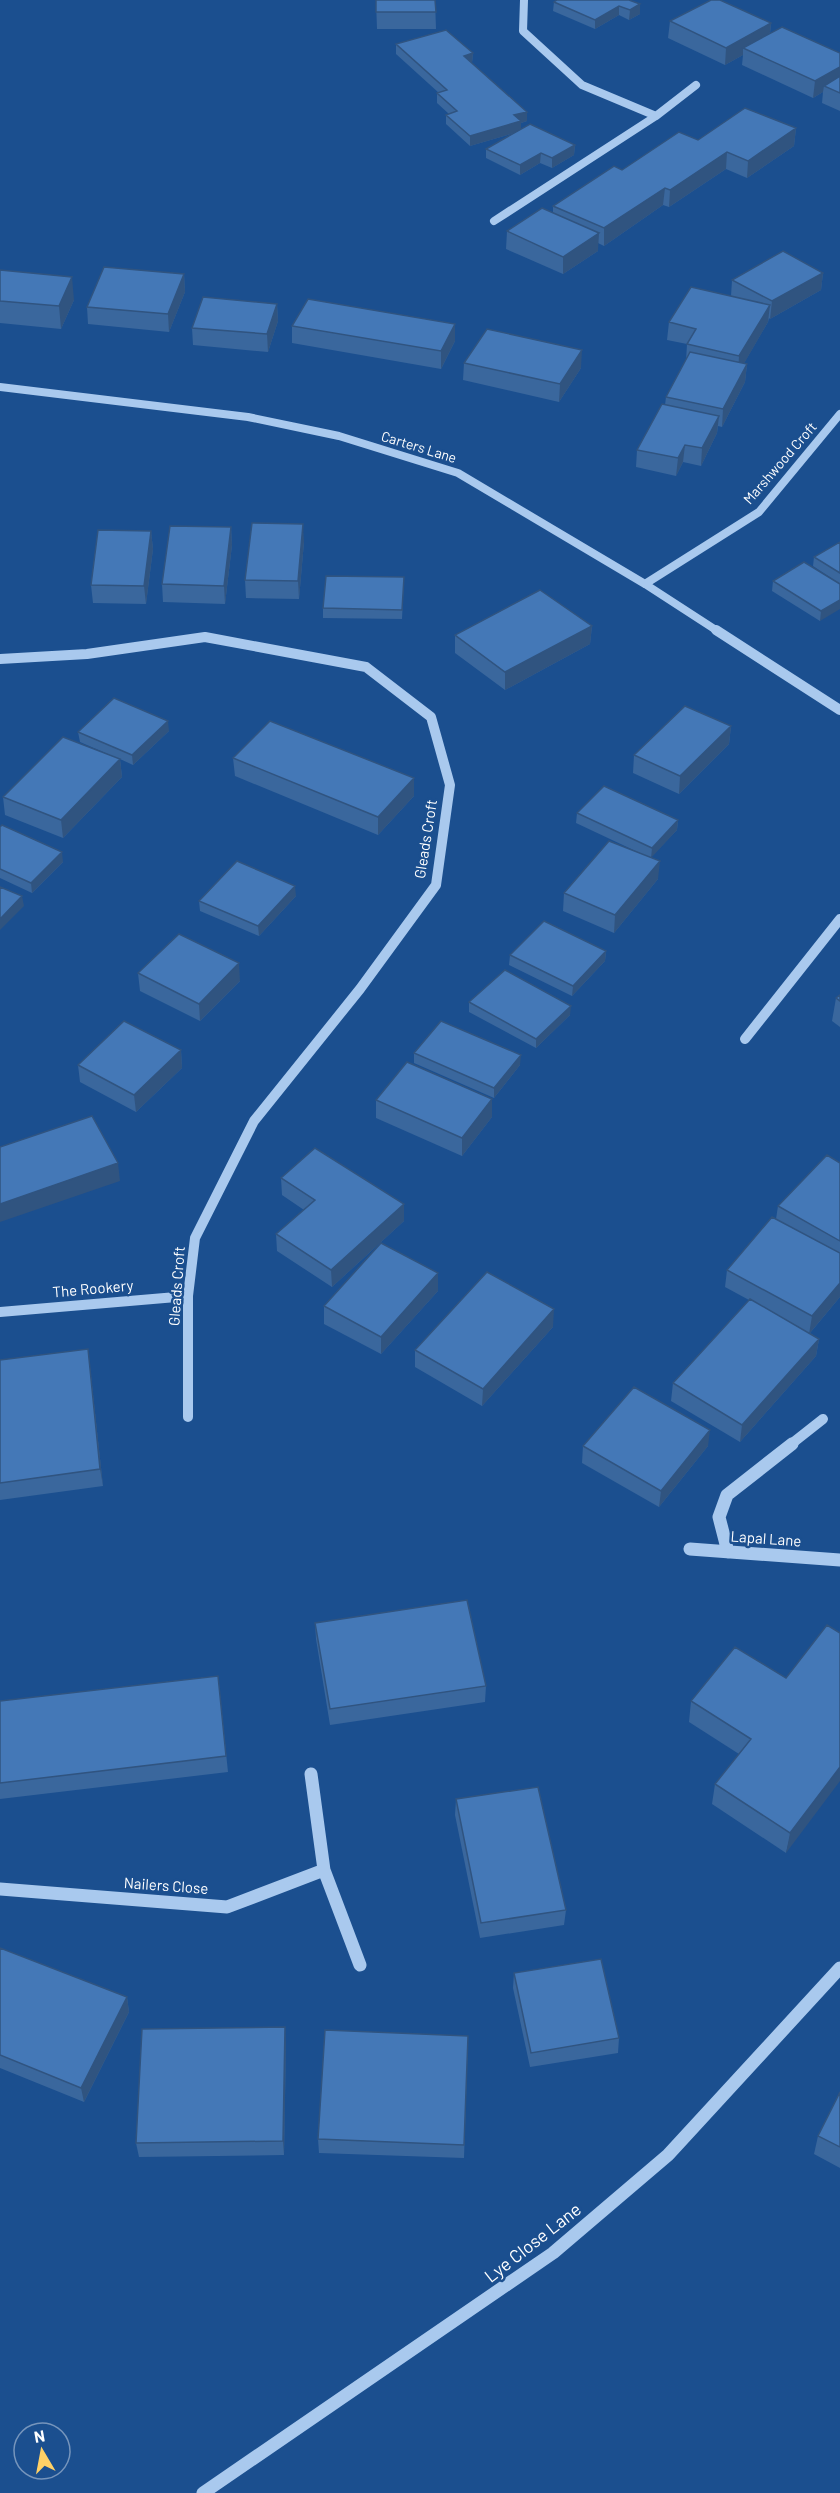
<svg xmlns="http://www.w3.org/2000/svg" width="840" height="2493" font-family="Barlow,sans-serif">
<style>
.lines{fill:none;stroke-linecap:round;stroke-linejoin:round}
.minor-far2{stroke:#a9c9ee;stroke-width:8}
.minor-far1{stroke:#a9c9ee;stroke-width:10}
.minor{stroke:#a9c9ee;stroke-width:13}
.wall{fill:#3a679d}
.shaded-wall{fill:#305480}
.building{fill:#4478b7;stroke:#305480;stroke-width:1.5}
.labels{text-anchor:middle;stroke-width:5;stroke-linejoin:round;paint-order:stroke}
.far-street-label{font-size:14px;fill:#fff;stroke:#1b4f8f}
.street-label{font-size:15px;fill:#fff;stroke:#1b4f8f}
.near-street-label{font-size:18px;fill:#fff;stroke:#1b4f8f}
</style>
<rect width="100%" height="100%" fill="#1b4f8f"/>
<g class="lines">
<!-- minor-far2 -->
<path class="minor-far2" d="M524 0 523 31 582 85 656 116 696 85
M494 221 656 116
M0 387 248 417 339 436 458 473 645 584 719 632
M645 584 759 512 840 414"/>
<!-- minor-far1 -->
<path class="minor-far1" d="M716 630 840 710
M0 659 87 654 205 637 366 667 431 717 450 785 436 885 360 989 254 1121 195 1238 188 1296V1417
M745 1039 840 919
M0 1312 188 1296
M790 1445 823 1419"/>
<!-- minor -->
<path class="minor" d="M690 1549 840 1560
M728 1552 719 1517 727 1495 792 1444
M311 1774 324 1870 360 1965
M0 1889 227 1907 324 1870
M203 2493 553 2253 668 2155 840 1968"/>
</g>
<!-- wall -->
<path class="wall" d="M376 0H435L436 29H377Z
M554 2 640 4V14L629 20 619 15 595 29 553 11Z
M670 21 771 23 770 34 840 53V111L822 103 823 92 813 98 742 65 743 55 725 65 668 38Z
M396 44 473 53 472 63 527 112V121L521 123V129L575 145 574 155 552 168 540 163 520 175 486 158V149L514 133 470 146 446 124V115L449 114 437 103V93H439L396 54Z
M796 128 794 146 747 178 726 169 669 207 663 205 604 246 598 243V251L563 274 506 249 507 231 553 213V206L622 170 698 140Z
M0 270 74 300 61 329 0 323Z
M823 273 821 290 770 319 769 318 768 322 744 363 747 364 745 382 722 427 718 426 717 433 701 466 683 462 676 476 636 467 637 450 665 405 666 397 686 361 687 344 667 340 669 322 731 296 732 280Z
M184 274 185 292 169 332 88 324 87 307Z
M277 304 278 321 268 352 193 345 192 328Z
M292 326 455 341 441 369 292 343Z
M464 363 581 368 559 402 463 380Z
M231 527 232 545 225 604 163 602 162 584Z
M151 531 153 549 146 604 93 603 91 585Z
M304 542 299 599 246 598 245 580Z
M840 542V584L813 566 814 557Z
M404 577 402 619 323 618V608Z
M773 581 840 584 820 621 772 591Z
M592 626 590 644 505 690 455 653V635Z
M731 726 729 744 679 794 633 773 634 755Z
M169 731 133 765 120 759 122 777 63 838 5 815 3 797 117 758 80 742 78 732Z
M233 758 414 778V796L378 835 235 776Z
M577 813 678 820 677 830 651 857 658 879 614 933 563 911 564 893 644 855 576 823Z
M0 827 63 862 32 893 0 878Z
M296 896 259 936 200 911 199 901Z
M606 951 605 961 572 996 509 965 510 955Z
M138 973 240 981 200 1021 140 991Z
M840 995V1027L832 1021 836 998Z
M469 1002 570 1015 536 1048 469 1012Z
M181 1050 182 1068 136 1112 80 1082 78 1065Z
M414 1053 520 1065 494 1098 414 1063Z
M376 1100 492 1117 462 1156 376 1118Z
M840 1163V1297L810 1333 819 1339 816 1356 740 1442 671 1401 673 1383 749 1300 725 1287 727 1270 776 1219 778 1206Z
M281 1178 404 1221 332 1287 277 1251 276 1234 304 1210 282 1195Z
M438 1273V1291L381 1354 324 1324V1306Z
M553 1327 482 1406 415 1367V1350Z
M0 1360 90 1367 103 1486 0 1500Z
M583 1446H708L659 1507 582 1463Z
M315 1623 486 1686 485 1702 330 1725 316 1639Z
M840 1633 786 1853 712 1804 715 1784 739 1754 689 1722 691 1701 786 1678Z
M218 1676 228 1772 0 1799V1701Z
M456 1799 566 1910 564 1925 480 1938 455 1815Z
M0 1948 127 1997 129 2012 84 2102 0 2068Z
M514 1973 619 2038 618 2053 530 2067 513 1988Z
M468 2036 464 2158 319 2153 318 2139Z
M286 2042 284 2155 139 2157 136 2143Z
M840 2092V2168L814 2154 818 2136Z"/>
<!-- shaded-wall -->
<path class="shaded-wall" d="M640 4V14L629 20 630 10Z
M619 6V15L595 29V20Z
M771 23 769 40 743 48V55L725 65 726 48Z
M473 53 472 63 464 56Z
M840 67V82L824 86 823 92 813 98 815 81Z
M527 112V121L521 123V131L470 146V136L514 115Z
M796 128 794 146 747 178 748 161Z
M575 145 574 155 552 168V158Z
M727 152 726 169 669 207 670 190Z
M541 153 540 163 520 175V165Z
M665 188 663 205 604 246V228Z
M599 233 598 251 563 274V257Z
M823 273 821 290 770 319 772 301Z
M184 274 185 292 169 332 168 314Z
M72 277 74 300 61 329 59 306Z
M277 304 278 321 268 352 267 334Z
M770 305 768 322 738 374 739 356Z
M455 324V341L441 369V351Z
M582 350 581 368 559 402 560 384Z
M747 364 745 382 722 427 723 409Z
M719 416 717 433 701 466 702 448Z
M685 445 683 462 676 476 678 458Z
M303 524 304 542 299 599 298 581Z
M231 527 232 545 225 604 224 586Z
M151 531 153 549 146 604 144 586Z
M840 600V609L820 621 821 611Z
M592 626 590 644 505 690V672Z
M168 721 169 731 133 765 132 755Z
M731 726 729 744 679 794 680 776Z
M120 759 122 777 63 838 61 820Z
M414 778V796L378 835V817Z
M678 820 677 830 651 858 652 848Z
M62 852 63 862 32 893 31 883Z
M660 861 658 879 614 933 615 915Z
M295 886 296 896 259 936 258 926Z
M22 896 24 906 0 930V919Z
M606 951 605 961 572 996 573 986Z
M239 963 240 981 200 1021 199 1004Z
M571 1006 570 1015 536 1048V1039Z
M181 1050 182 1068 136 1112 134 1095Z
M521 1055 520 1065 494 1098V1088Z
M492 1099V1117L462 1156V1138Z
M118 1163 120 1181 0 1222V1204Z
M404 1204V1221L332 1287 331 1270Z
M438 1273V1291L381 1354V1337Z
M840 1283V1297L809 1334 812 1316Z
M554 1309 553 1327 482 1406 483 1389Z
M819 1339 816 1356 740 1442 742 1425Z
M88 1349 90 1367 103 1486 100 1469Z
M710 1430 708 1446 659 1507 661 1491Z
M840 1767V1781L786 1853 790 1833Z
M127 1997 129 2012 84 2102 81 2088Z
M285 2027 286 2042 284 2155 283 2141Z"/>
<!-- building -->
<path class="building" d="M376 0H435L436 12H376Z
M557 0H629L640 4 630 10 619 6 595 20 554 2Z
M711 0H720L771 23 726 48 670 21Z
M782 27 840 53V67L815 81 743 48Z
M446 30 473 53 464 56 527 112 514 115 521 121 470 136 446 115 457 111 437 93 447 90 396 44Z
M840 76V93L824 86Z
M745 108 796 128 748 161 727 152 670 190 665 188 604 228 553 206 614 166 622 170 679 132 698 140Z
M530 124 575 145 552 158 541 153 520 165 486 149Z
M542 208 599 233 563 257 507 231Z
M783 251 823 273 772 301 732 280Z
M104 267 184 274 168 314 87 307Z
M0 270 72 277 59 306 0 301Z
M691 287 770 305 739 356 687 344 696 329 669 322Z
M203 297 277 304 267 334 192 328Z
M308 299 455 324 441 351 292 326Z
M487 329 582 350 560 384 464 363Z
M690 352 747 364 723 409 666 397Z
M662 404 719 416 702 448 685 445 678 458 637 450Z
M252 523 303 524 298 581 245 580Z
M170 526 231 527 224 586 162 584Z
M98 530 151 531 144 586 91 585Z
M840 542V573L814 557Z
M804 562 840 584V600L821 611 773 581Z
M326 576 404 577 402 610 323 608Z
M540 590 592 626 505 672 455 635Z
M114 698 168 721 132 755 78 732Z
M685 706 731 726 680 776 634 755Z
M270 721 414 778 378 817 233 758Z
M63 737 120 759 61 820 3 797Z
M604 786 678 820 652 848 577 813Z
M2 825 62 852 31 883 0 869V827Z
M609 841 660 861 615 915 564 893Z
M237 861 295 886 258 926 199 901Z
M0 887 22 896 0 919Z
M544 921 606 951 573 986 510 955Z
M179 934 239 963 199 1004 138 973Z
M505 970 571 1006 536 1039 469 1002Z
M840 995V1001L836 998Z
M124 1021 181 1050 134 1095 78 1065Z
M441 1021 521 1055 494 1088 414 1053Z
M407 1062 492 1099 462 1138 376 1100Z
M92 1116 118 1163 0 1204V1147Z
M315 1148 404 1204 331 1270 276 1234 315 1200 281 1178Z
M827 1155 840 1163V1241L778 1206Z
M772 1217 840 1253V1283L812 1316 727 1270Z
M381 1243 438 1273 381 1337 324 1306Z
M487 1272 554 1309 483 1389 415 1350Z
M750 1299 819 1339 742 1425 673 1383Z
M88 1349 100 1469 0 1483V1360Z
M634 1387 710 1430 661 1491 583 1446Z
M467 1600 486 1686 330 1709 315 1623Z
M827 1625 840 1633V1767L790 1833 715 1784 751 1739 691 1701 735 1647 786 1678Z
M218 1676 226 1756 0 1783V1701Z
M538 1787 566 1910 481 1923 456 1799Z
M0 1948 127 1997 81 2088 0 2055Z
M601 1959 619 2038 531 2053 514 1973Z
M285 2027 283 2141 136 2143 142 2029Z
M325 2030 468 2036 464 2145 318 2139Z
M840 2092V2147L818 2136Z"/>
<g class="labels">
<!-- far-street labels -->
<g class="far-street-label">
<text transform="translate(419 447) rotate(17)" y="5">Carters Lane</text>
<text transform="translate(780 463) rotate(-49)" y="5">Marshwood Croft</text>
</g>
<!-- street labels -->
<g class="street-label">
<text transform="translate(426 839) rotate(-81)" y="5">Gleads Croft</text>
<text transform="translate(177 1286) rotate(-86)" y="5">Gleads Croft</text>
<text transform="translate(93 1289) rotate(-5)" y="5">The Rookery</text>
<text transform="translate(766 1539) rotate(4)" y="5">Lapal Lane</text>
<text transform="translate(166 1886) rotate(4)" y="5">Nailers Close</text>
</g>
<!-- near-street labels -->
<g class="near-street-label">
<text transform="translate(533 2243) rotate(-38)" y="6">Lye Close Lane</text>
</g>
</g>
<!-- north arrow -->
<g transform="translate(42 2451) rotate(350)"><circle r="28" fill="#1b4f8f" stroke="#7695bc" stroke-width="1.5"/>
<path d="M0-4.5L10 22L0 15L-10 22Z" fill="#ffd166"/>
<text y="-9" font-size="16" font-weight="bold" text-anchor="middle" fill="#ffffff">N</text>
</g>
</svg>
